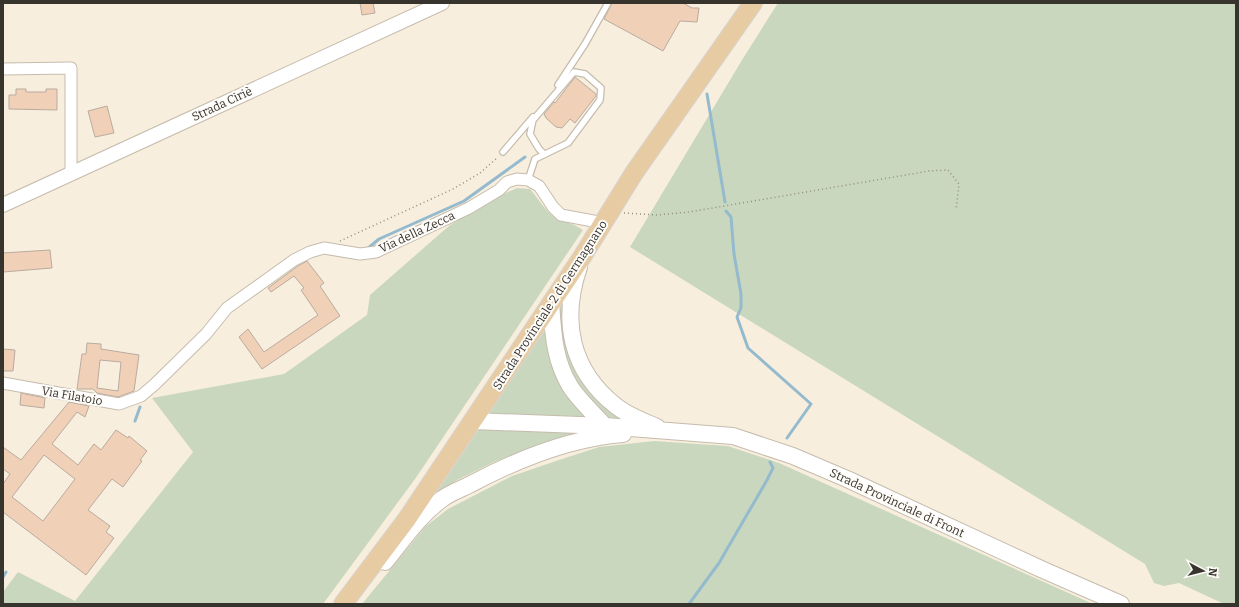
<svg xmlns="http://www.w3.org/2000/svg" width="1239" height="607" font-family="Bitter,serif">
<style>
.green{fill:#cad7bf}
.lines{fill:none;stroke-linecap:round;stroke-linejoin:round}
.stream{stroke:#94bacd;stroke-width:3}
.building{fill:#f0d0b7;stroke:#baaba0;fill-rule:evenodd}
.service-casing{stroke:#c6bcad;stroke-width:8}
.minor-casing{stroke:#c6bcad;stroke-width:13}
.tertiary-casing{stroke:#c6bcad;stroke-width:16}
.secondary-casing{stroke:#c6bcad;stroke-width:18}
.primary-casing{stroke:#d7d6d5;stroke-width:20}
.path{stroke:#938c82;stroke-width:1.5;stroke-dasharray:1 3;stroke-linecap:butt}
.service{stroke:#fff;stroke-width:5.5}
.minor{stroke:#fff;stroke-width:11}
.tertiary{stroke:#fff;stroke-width:14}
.secondary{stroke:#fff;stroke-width:16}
.primary{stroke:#e6cba3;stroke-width:18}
.labels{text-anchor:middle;stroke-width:4;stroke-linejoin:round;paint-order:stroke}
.street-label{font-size:12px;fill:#37332d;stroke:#fefcf9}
</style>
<rect width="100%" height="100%" fill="#f8eede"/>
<!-- green -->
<path class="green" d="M778 3H1236V604H1224L1179 583 1164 586 1154 583 1145 564 630 247 742 60Z
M517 188 530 189C537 197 546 212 555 217 564 222 575 224 583 230L415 479 323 604H3V592L18 572 75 601 193 452 152 398 284 374 367 315 370 295 450 225 499 196Z
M566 295 567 342 631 420 606 418 588 399 569 372 563 356 558 305Z
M546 325 591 419 488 413Z
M477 427 590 431 542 443 494 462 457 480 425 502Z
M654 441 728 446 779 463 1093 604H362L426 526 448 509 512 476 559 460 599 447Z"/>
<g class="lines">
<!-- stream -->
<path class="stream" d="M707 94 725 202
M726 211 731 217 734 254 741 294V308L737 317 748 348 811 404 787 438
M367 249 379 239 464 201 525 157
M135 421 140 407
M3 577 6 572
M689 604 719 563 767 480 773 468 770 462"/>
</g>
<!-- building -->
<path class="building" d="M360 3H373L375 13 362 15Z
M612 3H683L692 8H699L697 22 680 21 663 51 604 19Z
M575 77 596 94V96L575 123 570 119 562 128 556 127 546 118 544 114 554 102 555 103Z
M16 89H26V92H46V89H57V110L9 109V95H16Z
M107 106 114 133 95 137 88 111Z
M50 250 52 268 3 272V253Z
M307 261 324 283 320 286 340 316 262 369 239 337 248 329 264 352 318 315 301 290 304 288 294 276 271 292 268 288 298 266Z
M87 343 101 344V349L139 355 134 391 118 397 97 393 93 389H77L82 354H86ZM100 360 121 362 118 391 97 388Z
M3 349 15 350 13 371H3Z
M21 393 45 398 44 408 20 405Z
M69 402 89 406 85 417 77 412 52 444 78 465 94 444 101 450 116 430 128 438 129 436 147 451 140 460 142 461 123 487 112 479 88 510 110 526 106 532 114 538 86 575 3 512V484L10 474 3 469V447L21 460ZM44 455 75 479 43 521 12 497Z"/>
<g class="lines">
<!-- service casing -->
<g class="service-casing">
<path id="service" d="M558 85 585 44 608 3
M503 152 533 117
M528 180 535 159 568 143 600 100 601 88 585 74 574 72 533 120 530 134 539 149 544 154"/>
</g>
<!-- minor casing -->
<g class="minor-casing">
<path id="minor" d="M3 69 71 68V174
M3 383 119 404 141 396 154 385 206 334 227 308 294 260 310 252 324 248 360 254 376 252 469 208 499 190 507 182 517 179 528 180 539 186 553 207 561 215 604 223"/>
</g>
<!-- tertiary casing -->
<g class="tertiary-casing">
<path id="tertiary" d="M3 205 442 3"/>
</g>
<!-- secondary casing -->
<g class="secondary-casing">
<path id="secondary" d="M579 267C561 320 570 370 616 406 627 415 643 421 657 427
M551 302C553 332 554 360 570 386 577 398 595 415 605 426
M473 421 605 426 733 436 793 456 847 479 1041 569 1121 604
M385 562C403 540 419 516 442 499 450 493 461 489 469 485 516 460 569 438 623 434"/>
</g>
<!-- primary casing -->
<g class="primary-casing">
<path id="primary" d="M343 604 407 519 582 257 634 173 753 3"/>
</g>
<!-- path -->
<path class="path" d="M624 213 657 215 689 212 929 171 948 170 959 184 956 210
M340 241 453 189 480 173 497 158"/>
<!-- service -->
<use href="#service" class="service"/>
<!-- minor -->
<use href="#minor" class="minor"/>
<!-- tertiary -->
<use href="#tertiary" class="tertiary"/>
<!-- secondary -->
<use href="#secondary" class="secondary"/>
<!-- primary -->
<use href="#primary" class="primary"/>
</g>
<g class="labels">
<!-- street labels -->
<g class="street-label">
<text transform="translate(222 104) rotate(-25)" y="4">Strada Ciriè</text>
<text transform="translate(417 232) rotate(-25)" y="4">Via della Zecca</text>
<text transform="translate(550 305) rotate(-57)" y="4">Strada Provinciale 2 di Germagnano</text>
<text transform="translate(72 396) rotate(10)" y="4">Via Filatoio</text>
<text transform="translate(897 503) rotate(25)" y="4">Strada Provinciale di Front</text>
</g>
</g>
<!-- border -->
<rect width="1239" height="607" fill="none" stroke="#37332d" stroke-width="8"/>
<!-- north arrow -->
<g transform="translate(1203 571) rotate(97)" stroke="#fefcf9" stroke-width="3" paint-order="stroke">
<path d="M0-3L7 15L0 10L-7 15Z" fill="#37332d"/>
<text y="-6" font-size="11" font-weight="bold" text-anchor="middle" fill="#37332d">N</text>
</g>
</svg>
